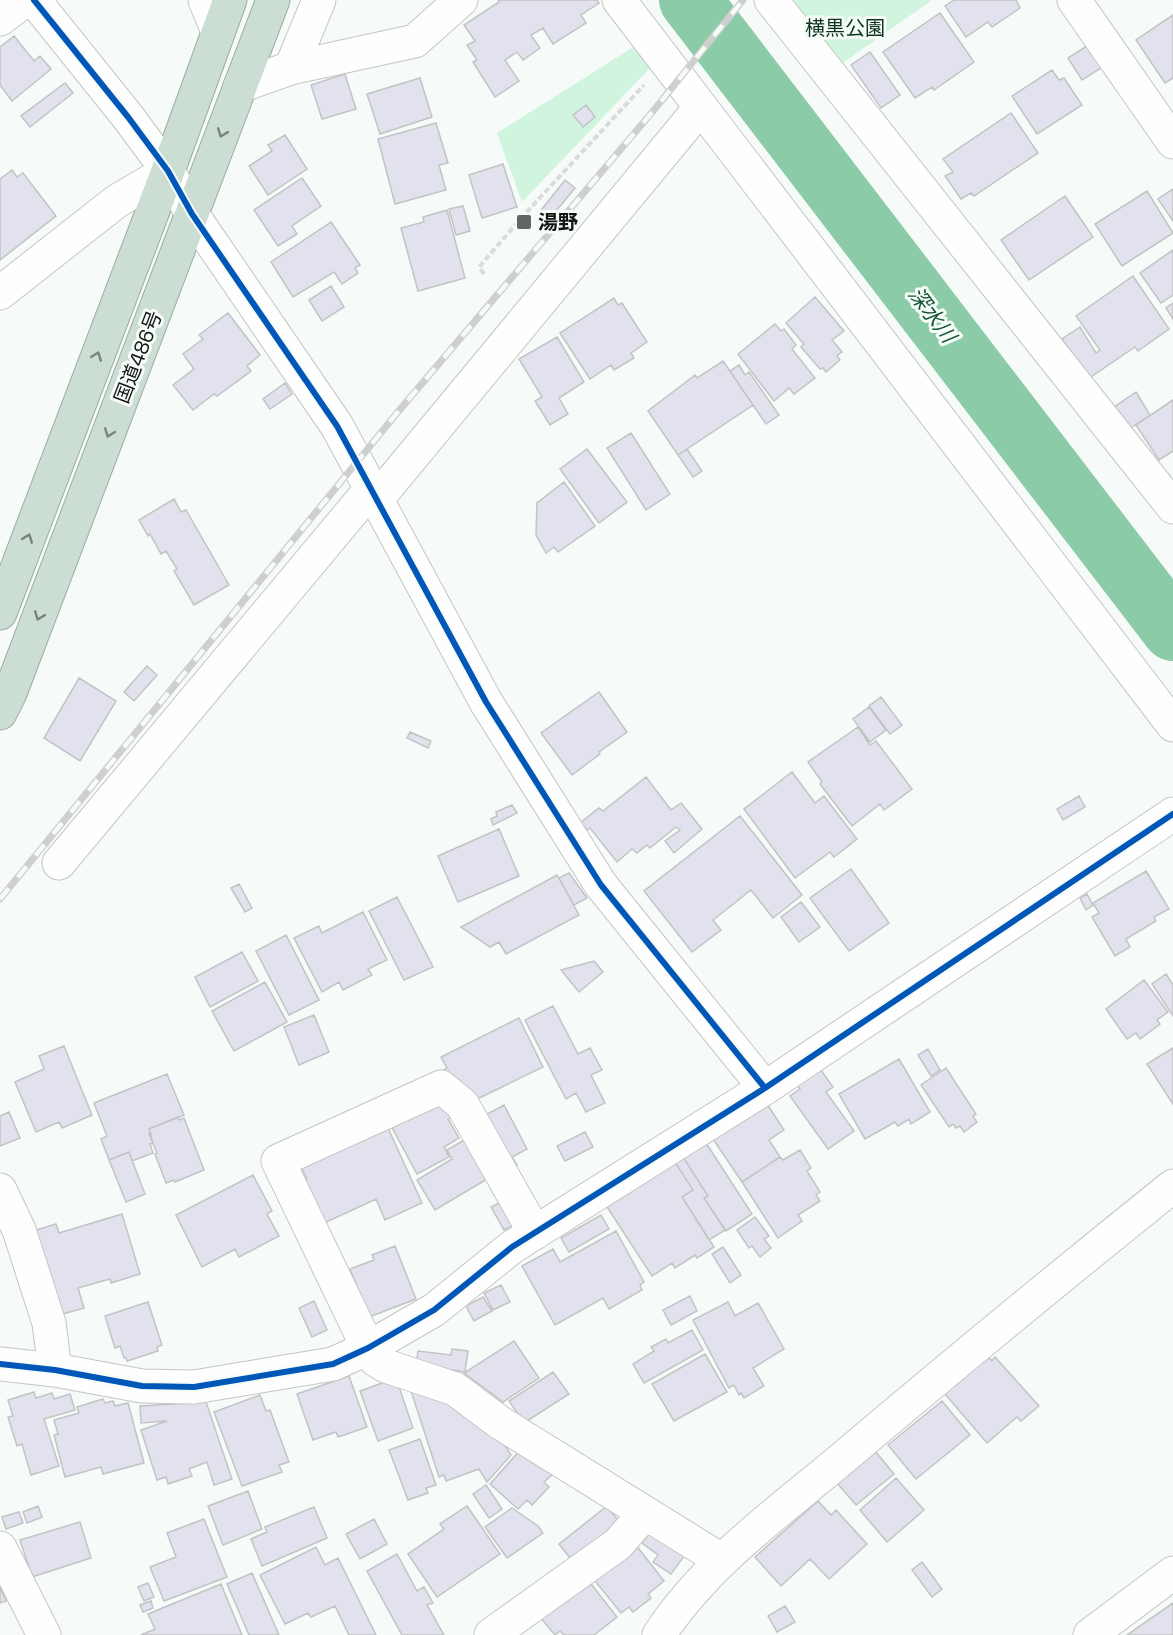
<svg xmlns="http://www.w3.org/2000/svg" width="1173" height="1635" font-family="'Space Grotesk','Noto Sans JP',sans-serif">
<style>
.green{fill:#d1f4de}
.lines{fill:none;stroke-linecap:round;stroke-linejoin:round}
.river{stroke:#8ccba7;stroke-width:62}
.building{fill:#e2e2ee;stroke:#c2c4c3;stroke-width:1.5}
.street-casing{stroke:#c4c6c5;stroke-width:35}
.highway-casing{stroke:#9aada3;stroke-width:35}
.path{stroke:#dadbda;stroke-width:4;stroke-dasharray:6 3;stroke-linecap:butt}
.street{stroke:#fefefe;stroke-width:33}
.highway{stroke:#ccddd4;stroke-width:33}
.rail-casing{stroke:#cecfce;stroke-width:7}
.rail{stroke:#f5fbf7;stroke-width:4.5;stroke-dasharray:14;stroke-linecap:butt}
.cycleway-casing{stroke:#f5fbf7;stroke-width:10}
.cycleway{stroke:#0057b8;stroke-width:6}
.oneway{stroke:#79837e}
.poi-dot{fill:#626564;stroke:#f5fbf7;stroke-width:2}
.labels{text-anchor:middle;stroke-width:6;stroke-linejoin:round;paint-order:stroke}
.park-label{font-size:20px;fill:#0d341f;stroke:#f5fbf7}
.poi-label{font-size:20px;font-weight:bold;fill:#131514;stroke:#f5fbf7;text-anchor:start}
.street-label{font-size:20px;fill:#131514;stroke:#f5fbf7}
.water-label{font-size:21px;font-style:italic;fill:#155736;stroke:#f5fbf7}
</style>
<rect width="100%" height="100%" fill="#f6faf8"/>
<!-- green -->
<path class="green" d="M796 0H932L840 65 792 6Z
M635 46 651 67 522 202 497 133Z"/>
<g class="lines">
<!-- river -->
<path class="river" d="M690 0 1173 630"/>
</g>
<!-- building -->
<path class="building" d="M498 0H597L599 3 581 15 586 23 553 44 543 28 531 35 540 48 523 60 517 52 505 60 519 81 495 97 473 62 477 60 467 45 475 41 464 25 499 2Z
M954 0H1016L1020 8 992 27 988 22 966 37 945 6Z
M940 13 974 62 934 90 932 87 915 98 883 52Z
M1173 15V78L1165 83 1136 40Z
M14 36 34 61 40 56 51 69 12 101 0 85V47Z
M1090 44 1104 66 1082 80 1068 58Z
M870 52 900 95 881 108 851 65Z
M1052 70 1059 80 1064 78 1082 105 1037 134 1012 96Z
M345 74 356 109 322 119 311 85Z
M420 78 432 117 380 134 367 94Z
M65 83 73 93 30 127 21 116Z
M586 105 595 117 583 127 573 115Z
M1011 113 1038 153 974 196 971 193 961 199 945 176 953 172 943 159Z
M436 123 448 163 439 165 446 190 395 204 378 139Z
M285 135 307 169 268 195 249 166 272 151 268 145Z
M503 164 517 207 482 218 469 175Z
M12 170 17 177 23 173 56 216 0 260V179Z
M302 178 321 206 292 226 297 234 278 246 254 210Z
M565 180 575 188 547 222 538 214Z
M1173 189V221L1158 199Z
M1147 191 1173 233 1122 266 1095 224Z
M1065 196 1093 237 1029 280 1001 240Z
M463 206 470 231 456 235 449 209Z
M447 210 465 278 418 291 401 228 424 222 423 217Z
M331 222 360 265 355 268 358 273 342 284 334 272 293 297 271 262Z
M1173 250V295L1161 303 1140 273Z
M1133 276 1169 329 1138 351 1135 347 1088 379 1062 339 1080 327 1096 353 1100 350 1076 316Z
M331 286 344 307 322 321 309 300Z
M815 297 844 331 832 340 842 352 837 356 840 360 826 372 823 368 820 369 801 347 804 344 786 323Z
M614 298 618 305 622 303 647 342 631 353 634 358 614 370 611 365 590 379 560 333Z
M1173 303V319L1166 308Z
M228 313 260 355 247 366 251 371 217 396 214 394 193 410 173 385 194 369 183 354 203 339 199 335Z
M775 324 781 331 784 329 796 345 792 349 815 378 794 394 789 388 774 401 738 354Z
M557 337 584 382 559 398 568 414 550 425 535 401 542 397 519 359Z
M723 361 753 405 678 455 648 411 695 375 697 378Z
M739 365 745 375 749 372 779 415 766 424 730 371Z
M285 383 292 394 270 409 263 399Z
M1136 392 1150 415 1129 429 1114 407Z
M1173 400V451L1159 460 1136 425Z
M631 433 670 494 646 510 607 448Z
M587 449 627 502 599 523 560 469Z
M687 449 702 471 693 477 678 455Z
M564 482 595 526 558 552 554 547 546 553 536 535 537 503Z
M174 499 181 512 186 510 229 585 194 605 174 571 177 569 166 551 161 554 150 534 148 536 139 520Z
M147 666 157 675 134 701 124 692Z
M79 678 116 701 80 761 44 738Z
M599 692 627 732 599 752 600 754 572 775 541 733Z
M881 697 902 725 890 734 869 706Z
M869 707 886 730 870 742 853 719Z
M858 727 870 745 876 741 912 789 884 810 880 804 852 826 820 784 822 782 808 762Z
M410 732 431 741 428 748 407 738Z
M792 772 815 803 824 796 857 839 834 857 830 852 795 878 744 809Z
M646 777 671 810 681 803 702 829 674 853 665 841 680 830 676 827 650 848 647 845 637 853 632 849 617 862 590 828 587 830 580 823 599 808 603 811Z
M1079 796 1085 807 1063 820 1057 809Z
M512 805 517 813 493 825 491 819 497 816 496 812Z
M740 816 802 895 773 918 751 890 713 920 721 930 692 952 644 891Z
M499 829 519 876 458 902 438 856Z
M851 869 889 923 849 951 810 898Z
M1146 871 1169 909 1154 917 1156 921 1126 939 1130 947 1115 956 1092 917 1099 913 1093 903Z
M569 873 587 898 574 905 559 878Z
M557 875 579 915 506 954 499 942 490 947 461 927Z
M239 884 252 908 245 912 231 888Z
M1087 894 1093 905 1086 910 1080 898Z
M397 897 433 967 404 980 369 911Z
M801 902 820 927 799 942 781 917Z
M363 912 387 960 368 969 372 975 343 990 339 982 322 992 294 938 319 926 322 933Z
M286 935 319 1000 289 1015 256 951Z
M242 952 258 981 210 1007 195 977Z
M594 961 603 972 579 992 561 970Z
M1166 974 1173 985V1016L1152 984Z
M1144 980 1168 1012 1157 1020 1160 1024 1140 1039 1136 1033 1127 1039 1106 1009Z
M265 982 287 1022 234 1051 212 1011Z
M553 1006 578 1054 590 1048 602 1070 591 1075 605 1103 586 1112 576 1093 566 1099 525 1020Z
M314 1015 329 1052 299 1065 284 1027Z
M519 1018 543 1067 469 1103 454 1090 444 1070 447 1068 441 1057Z
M64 1046 92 1115 62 1128 59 1122 36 1132 15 1082 44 1069 39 1056Z
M1173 1048V1104L1147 1064Z
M928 1049 940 1070 931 1076 918 1055Z
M899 1059 930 1112 911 1124 909 1119 898 1126 895 1122 865 1139 839 1094Z
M818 1066 833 1087 826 1092 854 1131 828 1149 790 1096 800 1089 795 1082Z
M946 1068 976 1114 973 1116 977 1122 964 1132 960 1126 956 1128 953 1124 949 1127 921 1085Z
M167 1074 184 1115 149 1129 153 1143 150 1144 153 1153 132 1161 129 1152 109 1160 101 1139 107 1136 94 1103Z
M440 1095 459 1113 448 1119 459 1138 444 1147 449 1157 417 1174 389 1122Z
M765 1101 784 1130 769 1140 780 1157 742 1182 711 1136Z
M504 1105 527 1149 512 1157 517 1165 507 1170 480 1118Z
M9 1112 20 1138 0 1146V1116Z
M178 1117 179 1120 184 1118 204 1170 175 1182 174 1180 166 1183 155 1154 157 1153 149 1134H151L149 1129Z
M384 1119 422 1203 385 1220 376 1199 320 1225 300 1182 307 1179 301 1167Z
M585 1132 593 1147 565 1161 557 1146Z
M471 1136 494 1175 435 1210 417 1180 452 1159 447 1150Z
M706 1143 752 1214 726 1231 704 1198 708 1196 683 1157Z
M800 1150 811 1168 807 1171 820 1192 816 1195 820 1201 798 1215 802 1221 778 1238 742 1182 780 1157 783 1160Z
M129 1152 145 1194 126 1202 109 1160Z
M683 1157 708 1196 704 1198 725 1230 709 1240 682 1197 693 1190 675 1162Z
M675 1162 693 1190 682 1197 714 1247 697 1258 695 1255 675 1268 672 1263 652 1276 607 1207Z
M253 1175 272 1211 267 1214 279 1236 239 1257 235 1249 202 1267 176 1215Z
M509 1198 522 1221 504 1230 491 1207Z
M122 1214 140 1274 111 1283 110 1279 78 1288 84 1308 59 1315 33 1231 56 1224 59 1233Z
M601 1215 609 1229 569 1252 561 1238Z
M755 1217 769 1236 764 1239 771 1248 760 1257 752 1246 749 1248 737 1230Z
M616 1231 644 1282 640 1285 642 1290 609 1309 603 1298 555 1325 522 1266 553 1249 560 1262Z
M395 1246 416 1299 369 1317 350 1269 374 1260 372 1255Z
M723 1247 741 1275 730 1283 712 1254Z
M501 1285 510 1302 493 1310 484 1293Z
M690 1296 697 1311 671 1325 663 1310Z
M483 1297 492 1311 474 1321 466 1306Z
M314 1301 327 1330 312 1337 299 1308Z
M148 1302 162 1345 157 1347 158 1351 127 1361 126 1358H124L120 1346 115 1348 105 1316Z
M728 1302 735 1316 758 1303 784 1349 753 1368 764 1386 744 1398 741 1393 739 1395 734 1385 729 1388 693 1320Z
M692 1330 703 1350 644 1383 633 1364 654 1351 651 1347 666 1339 668 1343Z
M514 1341 539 1378 503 1402 464 1373Z
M452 1349 468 1351 465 1372 416 1365 418 1351 451 1355Z
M983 1350 992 1361 995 1357 1039 1406 1021 1421 1017 1417 987 1443 939 1387Z
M705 1354 727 1392 674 1421 652 1384Z
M553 1372 569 1394 524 1423 509 1401Z
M349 1376 367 1427 338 1437 336 1432 313 1440 297 1394Z
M396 1378 413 1428 378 1441 360 1391Z
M411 1391 478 1411 490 1422 511 1455 487 1482 479 1469 446 1481 444 1475 439 1477Z
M34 1392 36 1398 52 1393 54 1399 70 1394 75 1410 44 1419 59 1466 31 1475 22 1444 17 1446 8 1417 13 1416 8 1400Z
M260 1395 266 1411 270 1410 289 1462 279 1465 282 1472 242 1486 214 1412Z
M103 1399 105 1403 113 1401 115 1406 128 1403 144 1463 103 1474 101 1467 65 1477 54 1435 58 1434 54 1420 79 1413 77 1407Z
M942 1401 970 1435 916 1479 888 1445Z
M206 1402 232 1479 214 1485 207 1462 189 1469 192 1476 168 1484 166 1477 157 1480 141 1430 167 1421 141 1423 140 1406Z
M420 1439 436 1485 426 1488 428 1493 408 1500 389 1450Z
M522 1448 552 1475 544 1482 549 1487 532 1505 527 1500 518 1509 490 1484Z
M875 1451 894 1474 856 1505 837 1483Z
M896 1478 924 1510 887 1542 860 1510Z
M486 1485 502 1509 489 1518 473 1494Z
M248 1491 262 1529 223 1545 208 1506Z
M818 1501 831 1515 836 1510 867 1544 829 1579 810 1559 781 1586 755 1557Z
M38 1506 42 1517 27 1523 23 1512Z
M467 1506 500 1554 437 1597 408 1554 444 1529 440 1524Z
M607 1506 622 1526 574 1563 559 1544Z
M314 1507 327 1538 262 1566 251 1539 267 1532 265 1527Z
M512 1508 538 1526 543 1533 507 1558 485 1527Z
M19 1512 23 1523 6 1529 2 1517Z
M204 1519 227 1577 164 1601 150 1567 176 1557 167 1533Z
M374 1519 387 1544 360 1559 346 1534Z
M80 1522 91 1558 32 1577 20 1540Z
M652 1530 685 1555 671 1574 653 1562 658 1555 642 1543Z
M635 1544 664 1581 648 1594 651 1598 633 1612 629 1607 621 1613 591 1576Z
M316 1547 325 1565 338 1558 376 1635H349L335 1606 311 1617 308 1613 285 1624 260 1575Z
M397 1554 417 1591 424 1587 433 1603 427 1605 444 1635H402L367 1571Z
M922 1562 942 1589 932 1597 912 1570Z
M252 1573 279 1635H249L227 1584Z
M588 1580 617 1617 594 1635H564L560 1631 555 1635 540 1617Z
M148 1583 154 1597 144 1601 138 1587Z
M221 1584 242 1635H141L155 1629 148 1614Z
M0 1587 6 1601 0 1603Z
M151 1601 153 1608 143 1612 140 1605Z
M1173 1603V1635H1127Z
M785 1606 795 1622 777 1632 768 1616Z"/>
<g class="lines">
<!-- street casing -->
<g class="street-casing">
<path id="street" d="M34 0 128 117 168 171 192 214 337 426 486 702 601 885 765 1088
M205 0 218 32
M619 0 1173 725
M771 0 1173 507
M1074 0 1173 142
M0 19 25 0
M291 68 319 0
M240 86 291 68 415 41 461 0
M0 293 117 201 168 171
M377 499 701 107
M59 863 371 489
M0 1190 19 1230 49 1323 55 1370
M535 1233 462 1104 441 1087 278 1161 368 1348 376 1360 386 1366 455 1389 499 1422 721 1560
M0 1364 55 1370 142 1386 194 1387 333 1364 368 1348 434 1310 512 1247 765 1088 1173 814
M0 1548 44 1635
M491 1635 618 1544 645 1513
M659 1635C706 1563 779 1512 844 1457 953 1365 1062 1275 1173 1186
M1090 1635 1173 1573"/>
</g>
<!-- highway casing -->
<g class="highway-casing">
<path id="highway" d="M0 613 168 171 230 0
M0 713 10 693 273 0"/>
</g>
<!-- path -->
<path class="path" d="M484 274 479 267 524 215 644 85"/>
<!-- street -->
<use href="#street" class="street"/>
<!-- highway -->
<use href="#highway" class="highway"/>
<!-- rail casing -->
<g class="rail-casing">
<path id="rail" d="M0 899 397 413 654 110 743 0"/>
</g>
<!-- rail -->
<use href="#rail" class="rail"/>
<!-- cycleway casing -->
<g class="cycleway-casing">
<path id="cycleway" d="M34 0 128 117 168 171 192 214 337 426 486 702 601 885 765 1088
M0 1364 55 1370 142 1386 194 1387 333 1364 368 1348 434 1310 512 1247 765 1088 1173 814"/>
</g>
<!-- cycleway -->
<use href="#cycleway" class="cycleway"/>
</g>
<!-- one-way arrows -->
<defs><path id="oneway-chevron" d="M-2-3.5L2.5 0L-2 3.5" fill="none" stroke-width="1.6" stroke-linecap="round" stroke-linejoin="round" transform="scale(1.5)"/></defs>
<g class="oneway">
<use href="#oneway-chevron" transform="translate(222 133) rotate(111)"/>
<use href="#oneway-chevron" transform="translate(97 356) rotate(-69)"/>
<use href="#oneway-chevron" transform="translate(109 433) rotate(111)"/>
<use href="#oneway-chevron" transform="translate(28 538) rotate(-69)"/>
<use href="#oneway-chevron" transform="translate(39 616) rotate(111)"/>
</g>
<!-- markers -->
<rect class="poi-dot" x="516" y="214" width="16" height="16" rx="3"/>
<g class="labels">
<!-- park labels -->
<g class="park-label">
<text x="845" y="35">横黒公園</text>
</g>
<!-- poi labels -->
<g class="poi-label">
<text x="538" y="229">湯野</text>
</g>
<!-- street labels -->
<g class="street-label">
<text transform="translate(138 357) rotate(-69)" y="7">国道486号</text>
</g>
<!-- water labels -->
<g class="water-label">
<text transform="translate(932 315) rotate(53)" y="7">深水川</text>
</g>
</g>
</svg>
